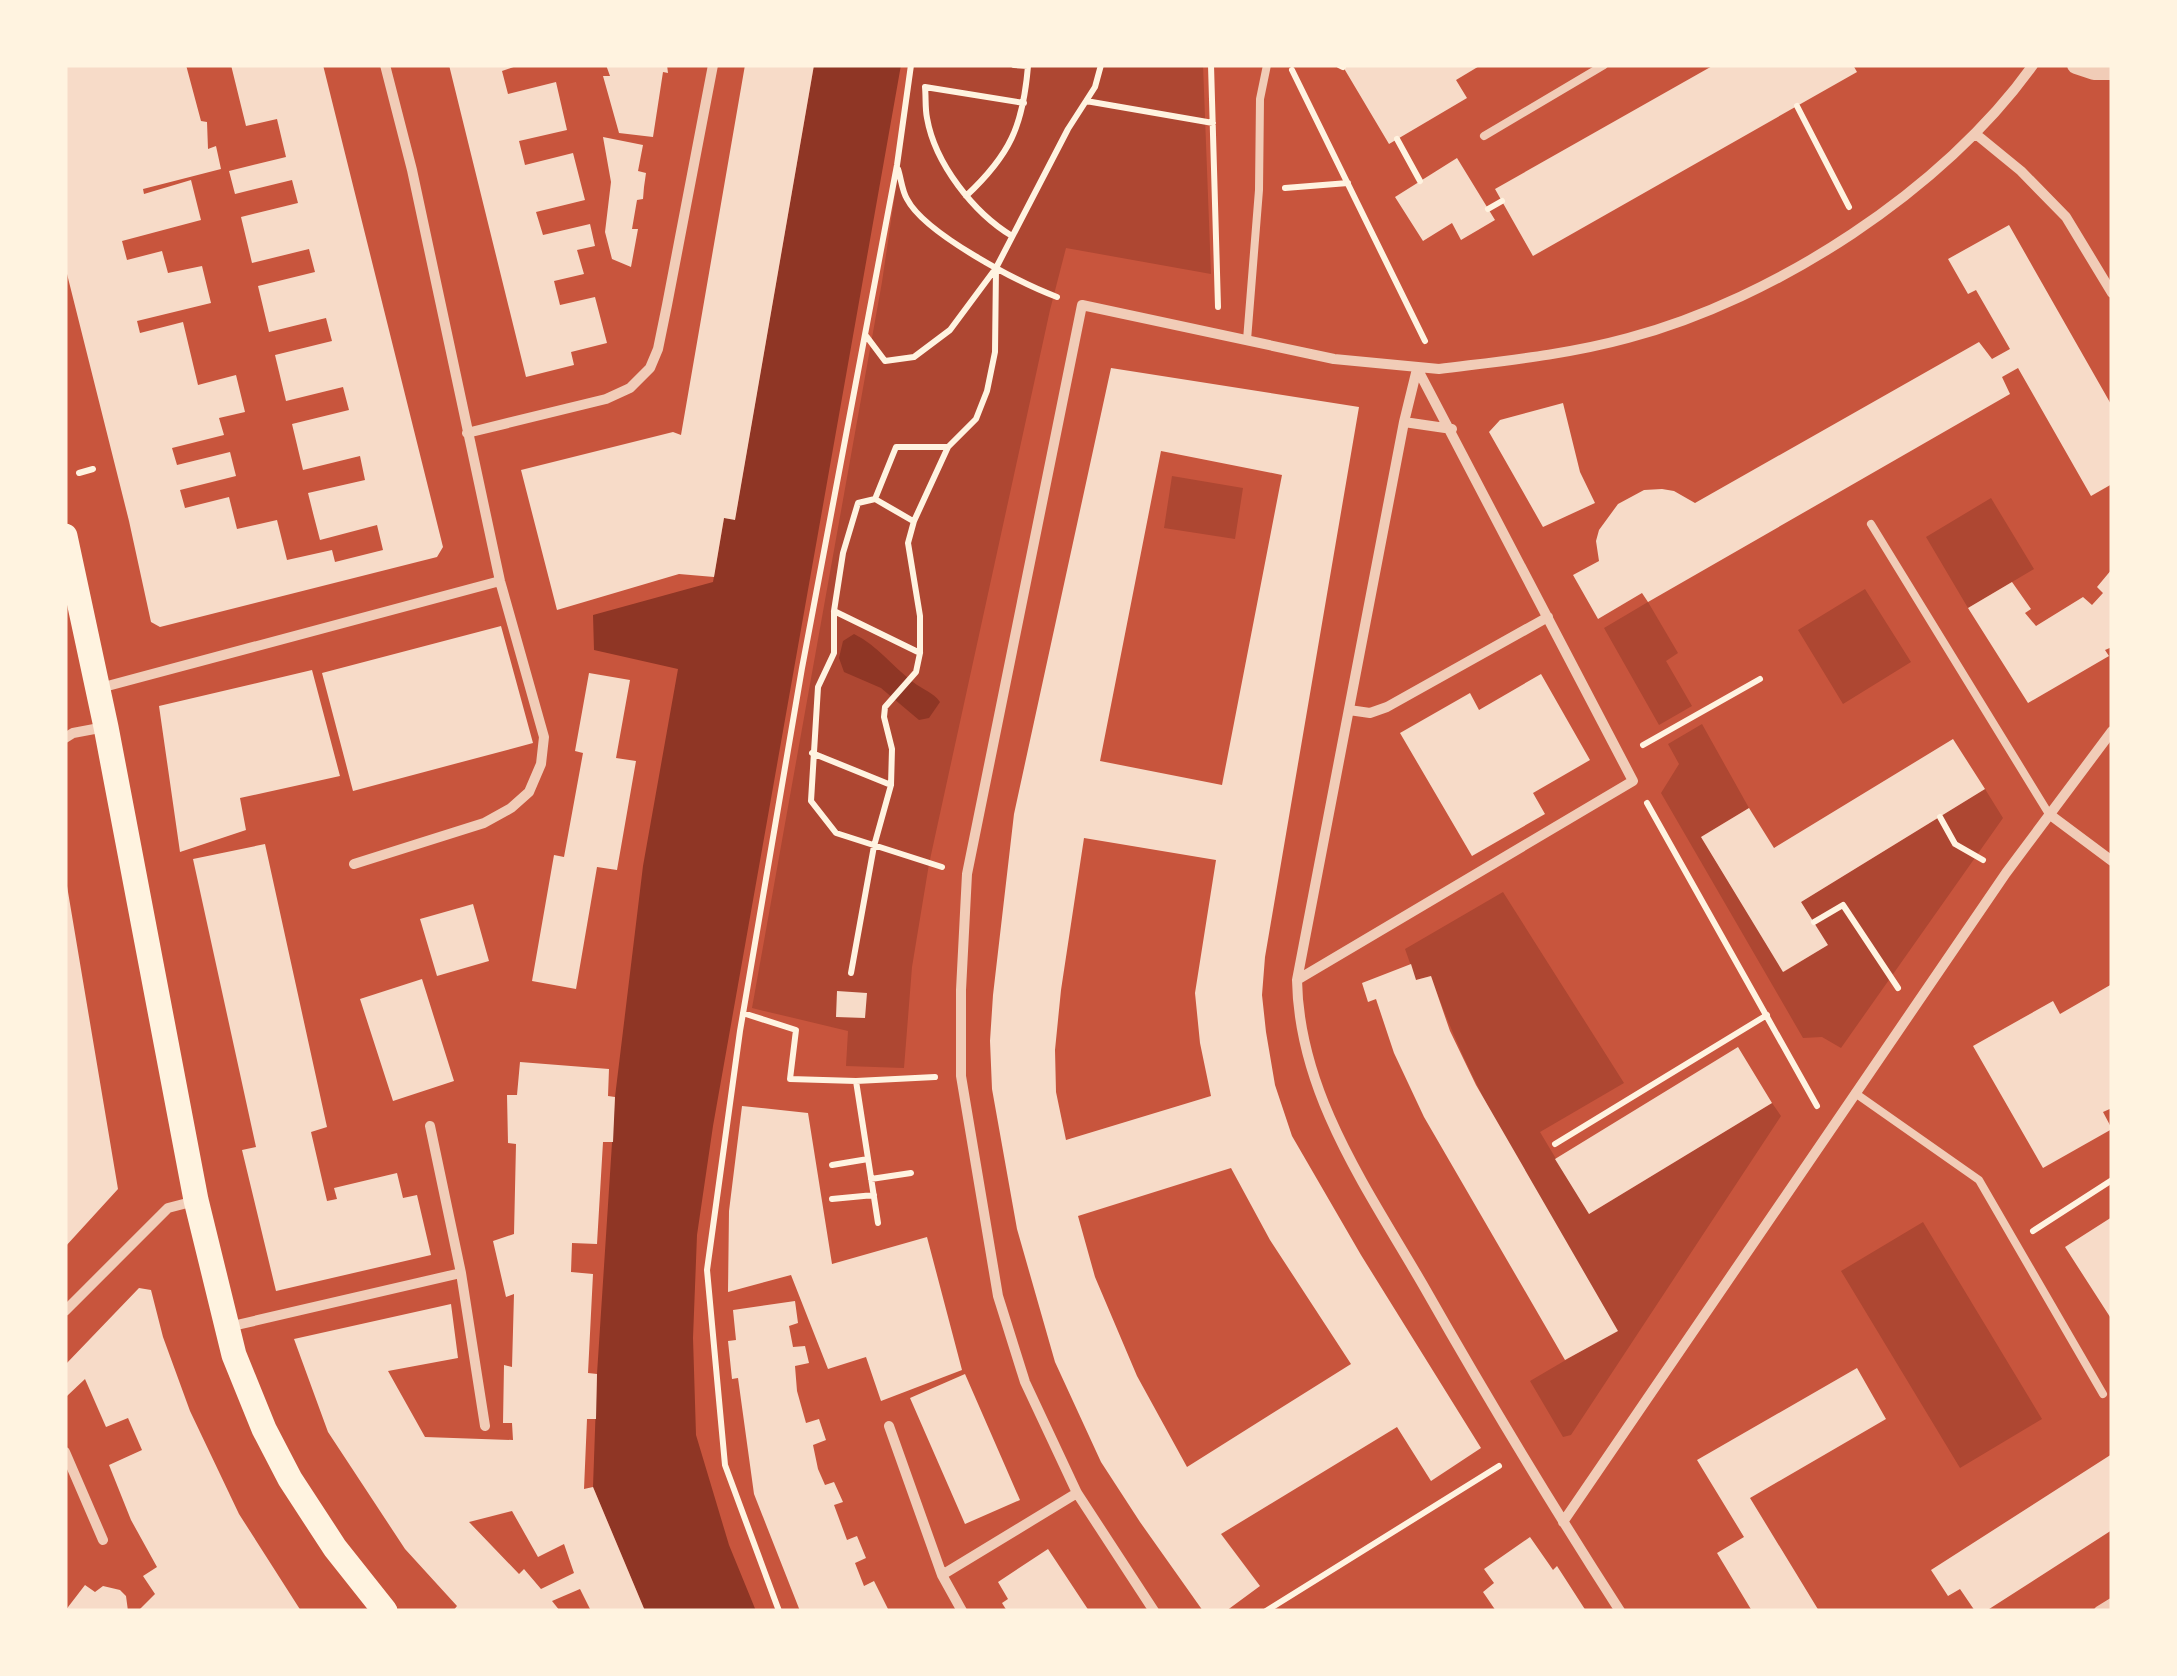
<svg xmlns="http://www.w3.org/2000/svg" width="2177" height="1676" font-family="'IBM Plex Sans',sans-serif">
<style>
.green{fill:#ae4732}
.water{fill:#8f3625}
.building{fill:#f7dbc8;fill-rule:evenodd}
.lines{fill:none;stroke-linecap:round;stroke-linejoin:round}
.path{stroke:#fff3e0;stroke-width:6}
.service{stroke:#f1ccb7;stroke-width:8}
.minor{stroke:#f1ccb7;stroke-width:10}
.tertiary{stroke:#f1ccb7;stroke-width:18}
.primary{stroke:#fff3e0;stroke-width:25}
</style>
<rect width="100%" height="100%" fill="#c8553d"/>
<!-- green -->
<path class="green" d="M914 65H1203L1211 274 1066 248 1050 310 929 864 912 967 904 1068 846 1066 848 1031 752 1008 882 282Z
M1172 476 1243 488 1235 539 1164 528Z
M1991 498 2034 569 1968 608 1926 537Z
M1865 589 1911 662 1843 704 1798 630Z
M1648 602 1678 653 1666 661 1692 706 1659 725 1604 628Z
M1702 724 1749 808 1701 837 1784 972 1827 945 1801 902 1985 789 2003 818 1841 1048 1822 1037 1803 1038 1661 793 1679 764 1668 744Z
M1503 892 1624 1083 1540 1132 1589 1214 1772 1103 1781 1116 1571 1435 1563 1437 1530 1381 1617 1330C1551 1215 1474 1102 1431 976L1416 980 1405 949Z
M1923 1222 2042 1419 1960 1468 1841 1271Z"/>
<!-- water -->
<path class="water" d="M814 65H901L713 1126 697 1235 693 1338 696 1435 729 1545 756 1611H645L593 1487 597 1374 615 1097 643 866 678 669 594 650 593 615 713 582 724 518 735 519Z
M854 634C878 646 892 666 913 682 923 690 933 692 940 702L929 718 919 720 881 688 844 672 839 658 843 641Z"/>
<!-- building -->
<path class="building" d="M65 65H186L201 121 207 122 208 149 216 146 221 169 143 189 144 194 191 180 201 220 122 241 127 260 162 251 168 273 202 266 211 303 137 321 140 333 183 322 198 385 236 375 245 412 219 418 224 435 172 448 177 465 230 452 236 476 180 490 185 508 229 497 237 529 277 520 287 560 332 550 335 562 383 550 377 525 320 540 314 517 308 493 365 480 360 456 303 470 292 424 349 410 343 387 286 401 275 355 332 341 326 318 269 332 258 286 315 272 309 249 252 263 241 217 298 203 292 180 235 194 229 171 286 157 277 119 246 126 231 65H323L443 547 437 557 160 627 151 622 129 521 65 266Z
M449 65H519L502 71 508 94 556 82 567 130 519 141 525 165 573 153 585 200 536 212 543 235 590 224 595 246 577 250 584 274 554 281 560 305 595 297 607 343 571 352 574 365 526 377Z
M606 65H667L668 73 663 72 653 137 619 133 603 76H610Z
M745 65H814L735 520 724 518 714 577 679 574 557 610 521 470 673 432 681 435Z
M1342 65H1481L1456 80 1467 98 1389 144Z
M1714 65H1853L1857 72 1533 256 1495 189Z
M603 137 643 145 638 171 646 173 644 187 643 199 637 200 632 229H638L631 267 612 259 605 232 611 182Z
M1457 158 1495 220 1461 240 1452 223 1423 241 1395 197Z
M2009 225 2112 406V484L2091 496 2018 368 2002 377 2010 394 1648 602 1642 593 1598 619 1573 575 1599 561 1596 541 1599 530 1618 504 1644 490 1662 489 1674 491 1695 503 1979 342 1992 359 2010 349 1976 290 1968 294 1948 259Z
M1111 368 1359 407 1265 957 1262 995 1266 1032 1275 1085 1292 1136 1361 1255 1481 1448 1431 1481 1397 1427 1221 1534 1260 1586 1226 1611H1203L1140 1522 1101 1462 1055 1362 1017 1229 992 1089 990 1041 993 995 1014 814ZM1161 451 1282 475 1222 785 1100 761ZM1084 838 1216 860 1195 993 1200 1043 1211 1096 1066 1140 1056 1092 1055 1050 1061 990ZM1231 1168 1270 1240 1351 1364 1187 1467 1137 1376 1095 1277 1078 1216Z
M1563 403 1580 472 1595 503 1543 527 1489 432 1500 420Z
M2112 569V647L2105 650 2109 656 2028 703 1968 608 2012 582 2031 609 2025 613 2036 626 2083 597 2092 605 2103 593 2097 587Z
M501 626 533 743 353 791 322 673Z
M312 670 340 776 240 798 246 830 180 852 159 706Z
M589 673 630 680 616 758 636 761 617 870 597 867 576 989 532 981 554 855 564 857 583 753 575 751Z
M1541 674 1590 760 1533 793 1545 814 1472 856 1400 733 1470 693 1479 710Z
M1953 739 1985 789 1801 902 1828 945 1783 972 1701 837 1749 808 1774 848Z
M265 844 327 1127 311 1132 327 1201 337 1199 334 1188 397 1173 403 1198 417 1195 431 1255 276 1291 242 1150 256 1147 193 859Z
M67 886 118 1189 65 1247V887Z
M473 904 489 961 437 976 420 919Z
M1411 964 1416 980 1431 976 1450 1031 1476 1085 1618 1331 1565 1360 1424 1117 1394 1053 1376 999 1368 1002 1362 983Z
M422 979 454 1081 393 1101 360 999Z
M2112 984V1108L2103 1112 2112 1129 2043 1168 1973 1046 2053 1001 2060 1014Z
M837 991 867 993 865 1018 836 1017Z
M1738 1047 1772 1103 1589 1214 1555 1159Z
M520 1062 609 1069 608 1096 615 1097 613 1142H603L597 1244 572 1243 571 1272 593 1274 588 1373 597 1374 596 1419H587L584 1489 593 1487 645 1611H591L580 1589 552 1601 560 1611H453L457 1606 405 1549 328 1432 294 1339 451 1304 458 1358 388 1371 425 1437 513 1440 512 1423H503L504 1365 512 1367 514 1294 506 1297 493 1241 514 1234 516 1144 508 1143 507 1095H517ZM512 1511 538 1557 564 1544 574 1573 541 1589 524 1569 519 1574 469 1522Z
M742 1106 808 1113 832 1264 927 1237 962 1370 881 1401 866 1357 828 1369 791 1275 728 1292 729 1211Z
M2112 1217V1320L2065 1247Z
M139 1288 151 1290 163 1337 190 1411 239 1514 301 1611H138L155 1594 143 1576 157 1567 131 1520 109 1465 142 1450 128 1418 106 1427 85 1379 67 1396 65 1365Z
M795 1301 798 1323 789 1326 793 1347 805 1346 809 1363 795 1366 797 1391 806 1423 819 1419 826 1440 813 1445 818 1469 825 1485 834 1482 843 1502 834 1505 847 1540 857 1536 866 1558 855 1563 864 1586 874 1581 889 1611H800L754 1494 738 1378 732 1379 728 1341 736 1340 733 1310Z
M1857 1368 1886 1419 1750 1498 1819 1611H1752L1717 1553 1744 1537 1697 1460Z
M965 1374 1020 1500 965 1524 910 1398Z
M2112 1454V1530L1986 1611H1975L1960 1589 1948 1596 1931 1570Z
M1530 1537 1553 1570 1557 1566 1586 1611H1496L1483 1592 1494 1583 1484 1569Z
M1048 1549 1089 1611H1007L1002 1603 1008 1599 998 1582Z
M85 1585 95 1592 103 1586 120 1590 126 1596 128 1611H65Z"/>
<g class="lines">
<!-- path -->
<path class="path" d="M1211 65 1218 307
M1339 65 1343 67
M1292 70 1425 341
M1086 101 1213 123
M1797 106 1849 207
M1397 139 1420 181
M898 169C901 178 902 191 907 199 925 234 1020 283 1057 297
M1285 188 1348 183
M966 196C1010 155 1023 126 1028 66L1014 65
M1488 209 1502 201
M1012 236C974 213 935 164 927 118 925 109 926 97 925 87L1024 103
M867 337 885 361 914 357 950 330 996 268
M79 473 93 469
M875 499 913 521
M834 611 920 653
M1643 745 1760 679
M812 753 891 785
M1647 803 1817 1106
M1940 817 1955 844 1983 860
M942 867 836 833 811 801 818 687 834 653V611L843 553 858 503 875 499 896 447H948
M1814 922 1843 905 1898 988
M851 973 874 846 891 785 892 749 884 717 885 707 916 672 920 653V616L908 543 914 521 948 447 976 419 987 391 995 352 996 268 1068 129 1095 87 1101 65
M743 1013 796 1030 790 1079 856 1081 935 1077
M856 1081 878 1223
M1555 1144 1767 1015
M832 1165 868 1159
M871 1179 911 1173
M832 1199 874 1195
M2033 1231 2112 1180
M779 1611 725 1465 707 1270 740 1031 802 668 897 165 911 65
M1266 1611 1499 1466"/>
<!-- service -->
<path class="service" d="M1484 136 1604 65
M1247 340 1259 190 1260 99 1267 65
M1871 524 2049 814
M1855 1093 1979 1180 2103 1394"/>
<!-- minor -->
<path class="minor" d="M1977 135 2021 171 2066 217 2112 293
M1417 369 1404 422 1297 980C1299 1094 1368 1190 1423 1285 1486 1396 1551 1504 1620 1611
M1404 422 1452 429
M467 433 606 399 630 388 650 368 658 349 667 305 713 65
M100 688 500 581
M1349 710 1370 713 1387 707 1548 617
M65 738 73 733 105 727
M2049 814 2112 861
M354 864 484 823 511 808 529 792 541 764 544 737 500 581 412 170 385 65
M1297 980 1633 781 1418 370
M430 1126 461 1273
M65 1311 168 1208 195 1201
M228 1327 461 1273 485 1426
M889 1426 942 1575 962 1611
M65 1452 103 1540
M1563 1522 2006 873 2112 731
M942 1575 1077 1493
M1154 1611 1077 1493 1025 1382 998 1296 961 1076V990L967 874 1082 305 1334 359 1439 369C1502 361 1566 355 1628 338 1775 299 1944 190 2033 65
M2099 1611 2112 1603"/>
<!-- tertiary -->
<path class="tertiary" d="M2076 65 2094 71H2112"/>
<!-- primary -->
<path class="primary" d="M65 536 106 727 196 1200 234 1355 264 1429 290 1479 335 1548 385 1611"/>
</g>
<!-- border -->
<rect width="2177" height="1676" fill="none" stroke="#fff3e0" stroke-width="135"/>
</svg>
